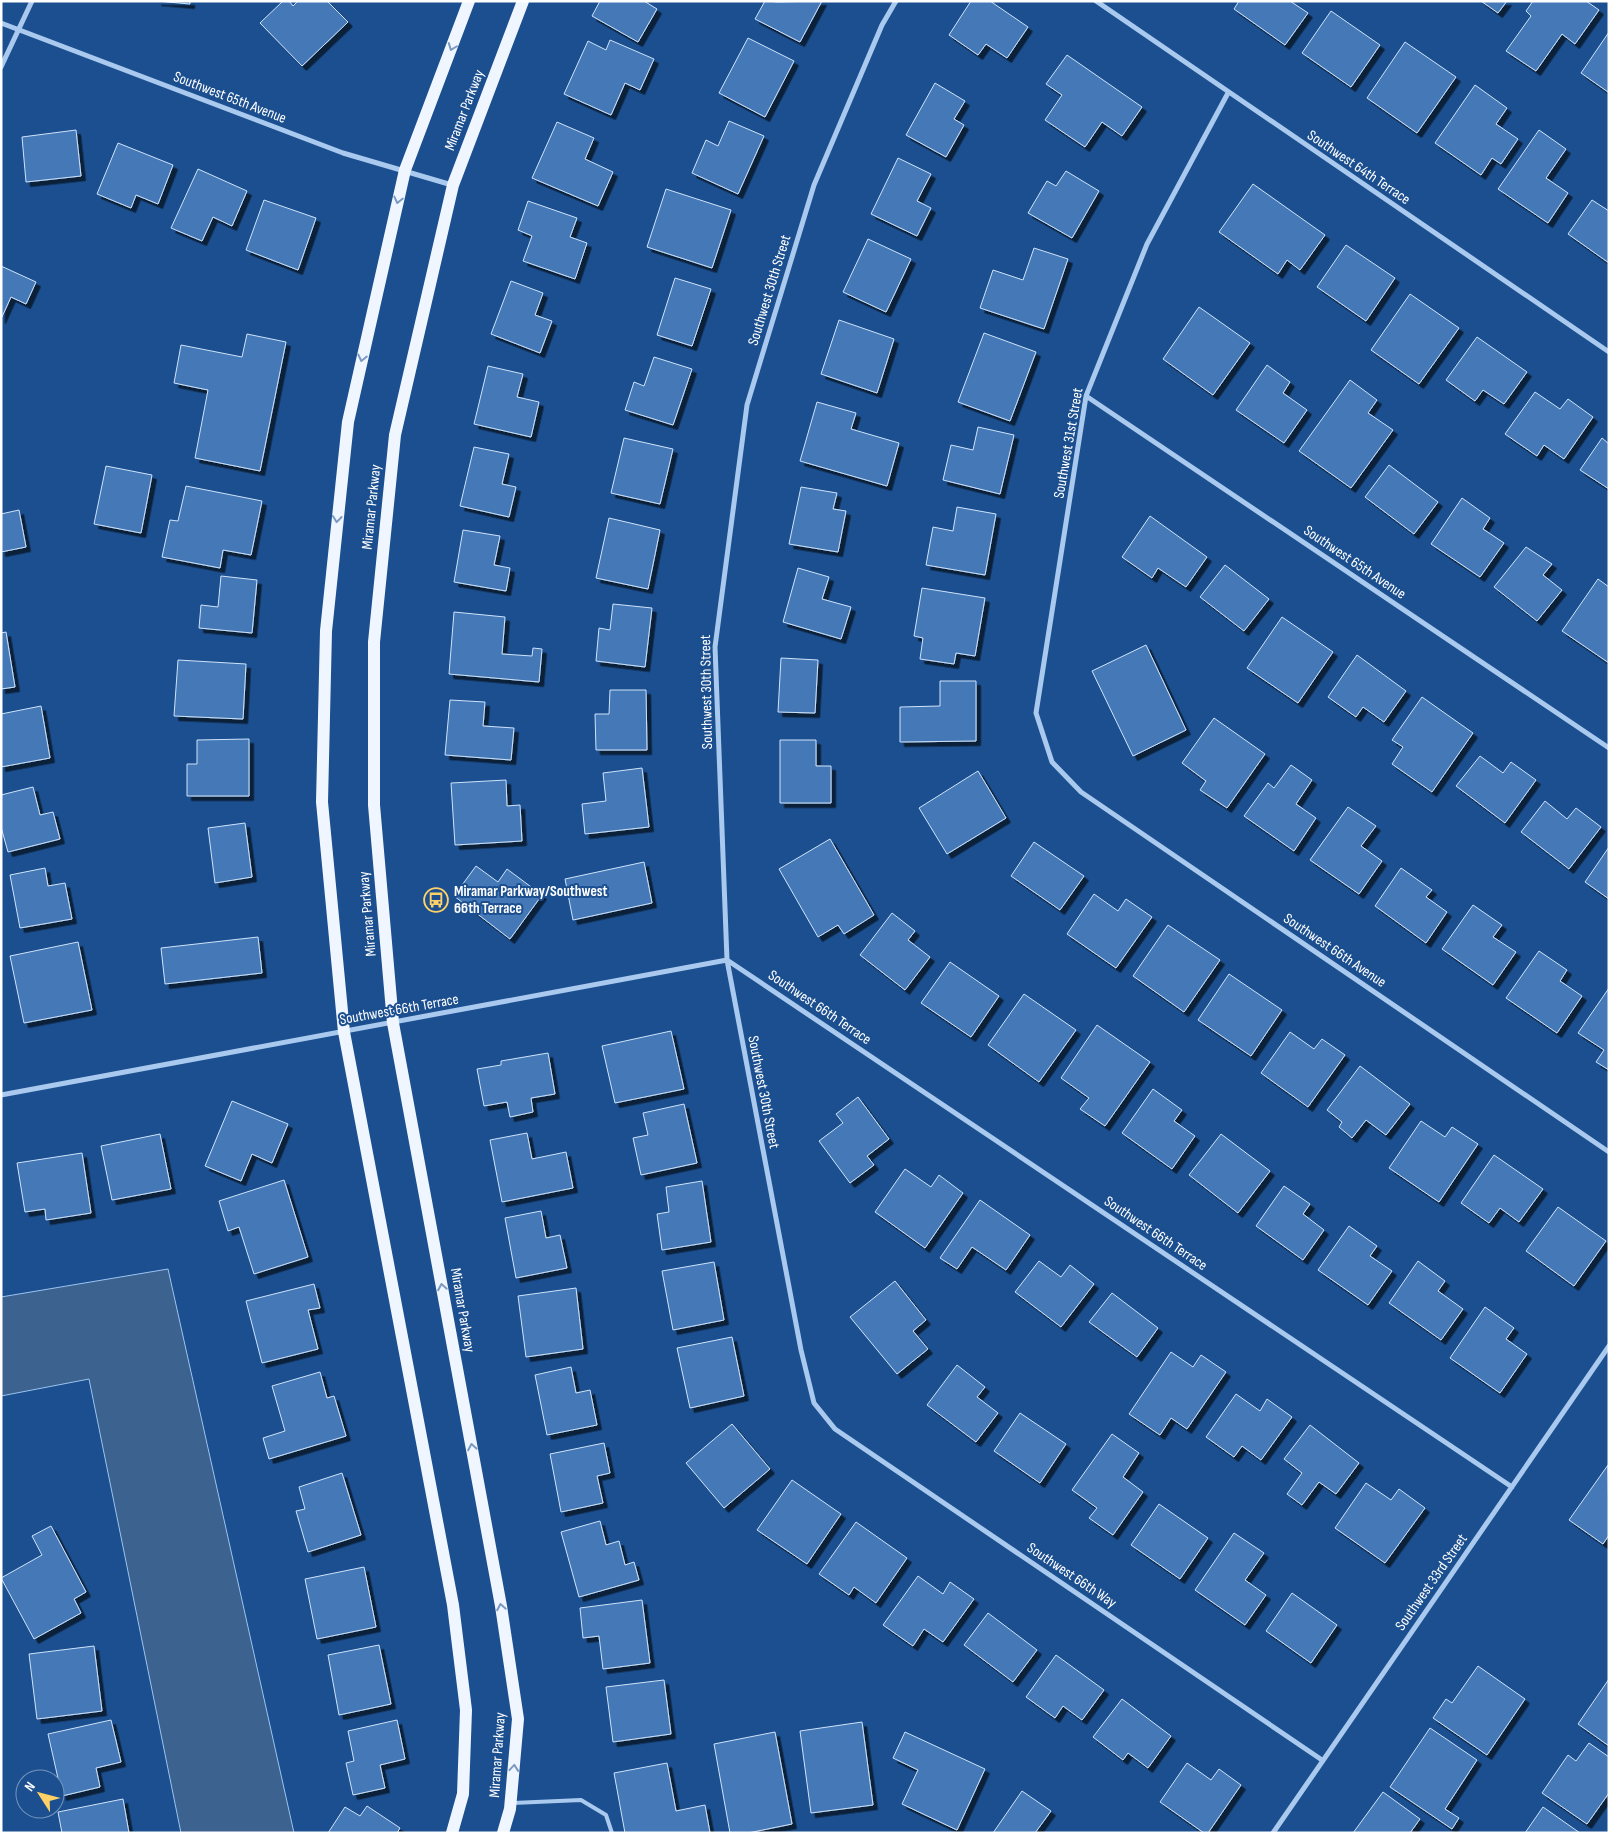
<svg xmlns="http://www.w3.org/2000/svg" width="1610" height="1834" font-family="'Sofia Sans Condensed',sans-serif">
<style>
.water{fill:#3c6290;stroke:#9cc4f0}
.building{fill:#4478b7;stroke:#cfe3fa;filter:url(#shadow)}
.lines{fill:none;stroke-linecap:round;stroke-linejoin:round}
.service{stroke:#a9c9ee;stroke-width:4}
.minor{stroke:#a9c9ee;stroke-width:5}
.primary{stroke:#f0f6ff;stroke-width:12}
.oneway{stroke:#7b9ac1}
.labels{text-anchor:middle;stroke-width:4;stroke-linejoin:round;paint-order:stroke}
.street-label{font-size:15px;fill:#fff;stroke:#1b4f8f}
.poi-label{font-size:15px;font-weight:bold;fill:#fff;stroke:#1b4f8f;text-anchor:start}
</style>
<defs>
<filter id="shadow"><feDropShadow dx="4.5" dy="4.5" stdDeviation="0" flood-color="#0009"/></filter>
</defs>
<rect width="100%" height="100%" fill="#1b4f8f"/>
<!-- water -->
<path class="water" d="M168 1269 294 1833H181L89 1379 1 1396V1297Z"/>
<!-- building -->
<path class="building" d="M157 1H190V4Z
M283 1H289L293 6 298 1H327L348 22 302 66 260 23Z
M600 1H644L657 9 638 42 592 16Z
M765 1 778 2 822 1 800 42 755 19Z
M971 1H990L1028 27 1007 58 986 44 978 55 949 35Z
M1239 1H1290L1308 13 1285 45 1234 9Z
M1481 1H1507L1498 13Z
M1533 1H1586L1599 10 1575 44 1562 34 1536 71 1506 51 1531 16 1526 11Z
M1331 11 1380 45 1351 87 1302 53Z
M1609 32V91L1608 92 1581 73Z
M748 38 794 61 765 117 719 93Z
M610 40 654 59 640 90 625 83 611 115 564 94 588 41 606 50Z
M1405 42 1456 77 1417 133 1367 98Z
M1067 55 1142 107 1122 136 1102 122 1085 147 1045 120 1062 95 1046 84Z
M935 83 965 101 954 119 964 125 946 157 906 135Z
M1475 85 1507 108 1496 124 1518 139 1501 164 1492 158 1481 175 1435 143Z
M729 121 764 136 738 194 692 173 706 140 718 146Z
M557 122 594 138 585 159 613 172 598 206 532 178Z
M76 130 81 176 26 182 22 137Z
M1539 130 1566 149 1546 178 1568 193 1548 223 1498 189Z
M118 143 173 165 158 204 136 195 131 208 97 194Z
M898 158 931 174 917 201 931 208 917 236 871 214Z
M198 169 247 191 232 226 213 217 202 241 171 228Z
M1066 171 1099 191 1072 238 1028 213 1047 181 1056 186Z
M1253 184 1325 235 1300 270 1287 260 1278 274 1219 232Z
M666 189 731 210 712 268 647 247Z
M264 200 316 218 298 270 246 250Z
M1592 200 1609 211V263L1568 234Z
M528 201 577 218 570 237 587 243 575 279 523 261 532 236 518 230Z
M868 239 911 259 886 312 843 292Z
M1346 245 1395 278 1366 321 1317 287Z
M1034 248 1068 259 1044 329 980 308 993 270 1023 280Z
M1 266 36 282 26 304 11 297 1 319Z
M675 278 711 289 692 346 657 335Z
M511 281 543 293 535 315 552 321 540 353 491 334Z
M1410 294 1459 328 1419 384 1371 350Z
M1199 307 1250 343 1213 395 1163 359Z
M839 320 894 339 877 393 821 374Z
M984 333 1036 352 1010 421 958 402Z
M247 334 286 342 260 471 195 458 208 390 174 383 181 345 242 357Z
M1477 337 1527 372 1504 404 1483 390 1475 401 1446 380Z
M654 357 692 369 673 425 625 410 634 382 644 386Z
M1267 365 1290 382 1283 393 1307 410 1284 443 1236 410Z
M488 366 523 374 517 397 539 402 531 437 474 424Z
M1350 380 1377 400 1368 413 1393 430 1351 488 1299 451Z
M1535 392 1560 409 1568 399 1593 417 1564 459 1544 445 1537 456 1505 434Z
M817 402 856 413 851 429 899 443 887 486 800 461Z
M978 427 1014 435 1000 494 943 480 951 445 973 450Z
M624 438 673 449 660 504 611 493Z
M1602 438 1609 444V489L1580 470Z
M474 447 509 454 502 484 516 487 509 517 460 506Z
M1389 465 1438 502 1414 534 1365 497Z
M106 466 152 475 141 533 94 524Z
M186 486 262 501 251 555 223 550 220 568 162 557 170 520 178 521Z
M801 487 837 493 833 509 846 511 838 552 789 544Z
M1462 498 1490 518 1483 529 1504 543 1480 577 1431 544Z
M957 507 996 514 985 575 926 565 933 527 953 531Z
M19 510 26 547 1 552V514Z
M1150 516 1207 557 1186 587 1158 568 1152 578 1122 557Z
M609 518 660 530 648 589 596 578Z
M463 530 500 536 494 565 510 568 506 591 454 582Z
M1526 547 1552 564 1543 575 1562 590 1537 621 1494 587Z
M1225 565 1269 599 1244 631 1200 597Z
M798 568 829 577 822 599 851 607 841 639 783 622Z
M221 576 257 580 252 633 199 628 201 605 218 607Z
M1598 579 1609 587V663L1562 631Z
M922 588 985 598 975 656 956 653 954 664 920 659 923 638 914 636Z
M613 604 652 608 645 667 596 661 599 628 610 630Z
M454 612 505 617 502 654 532 656 533 648 542 649 539 682 449 674Z
M1282 617 1333 652 1298 703 1247 668Z
M6 632 15 687 1 689V633Z
M1146 645 1186 730 1133 756 1092 671Z
M1357 655 1406 691 1384 722 1363 707 1356 717 1328 697Z
M781 658 818 660 815 713 778 712Z
M178 660 246 664 243 719 174 716Z
M940 681H976V741L900 742V707L940 706Z
M610 690H646L647 750H596L595 714H609Z
M1422 697 1473 733 1432 792 1392 764 1403 747 1392 740Z
M450 700 485 702 483 726 514 728 511 760 445 755Z
M41 706 50 758 1 767V714Z
M1214 718 1265 754 1227 808 1200 790 1206 781 1182 763Z
M249 739V796H187V764H197V740Z
M780 740H816V766H831V803H780Z
M1480 756 1503 773 1511 762 1536 780 1505 823 1456 786Z
M1291 765 1312 780 1296 804 1316 818 1294 851 1244 816 1268 783 1274 788Z
M642 768 649 827 585 834 582 804 606 801 603 773Z
M978 771 1006 818 947 854 919 808Z
M506 780 507 806 520 805 522 841 455 845 451 783Z
M33 787 40 815 53 812 60 839 8 852 1 827V795Z
M1545 801 1567 819 1576 808 1601 827 1569 869 1521 832Z
M1348 807 1376 826 1361 846 1382 861 1359 894 1310 860Z
M245 823 252 877 215 883 208 828Z
M830 839 874 915 844 934 838 925 818 937 779 869Z
M1034 842 1084 876 1060 910 1011 876Z
M1609 847V899L1585 882Z
M644 862 652 903 573 920 565 879Z
M476 866 498 882 507 869 542 895 510 939 454 896Z
M45 868 48 886 65 883 72 919 20 928 10 875Z
M1401 868 1432 890 1426 897 1447 912 1426 943 1375 906Z
M1094 894 1118 911 1126 899 1152 917 1116 968 1067 934Z
M1473 905 1502 925 1493 937 1516 952 1493 985 1442 949Z
M892 913 915 931 908 940 930 957 905 990 860 955Z
M1168 925 1220 960 1184 1012 1133 976Z
M258 937 262 973 165 984 161 948Z
M78 942 92 1010 24 1023 10 956Z
M1539 951 1567 970 1560 981 1582 996 1557 1033 1506 998Z
M950 962 999 996 971 1037 921 1003Z
M1229 974 1282 1010 1251 1056 1198 1020Z
M1609 988V1070L1596 1062 1604 1050 1578 1033Z
M1024 994 1076 1030 1039 1082 988 1045Z
M1097 1025 1150 1062 1105 1126 1080 1109 1089 1098 1061 1078Z
M671 1031 684 1089 615 1103 602 1046Z
M1290 1032 1314 1049 1322 1039 1345 1055 1308 1107 1261 1073Z
M548 1053 555 1094 531 1098 533 1112 510 1117 507 1102 484 1106 477 1069 501 1065V1061Z
M1360 1066 1410 1104 1386 1135 1366 1120 1352 1138 1339 1127 1342 1122 1327 1110Z
M1153 1089 1182 1110 1174 1121 1195 1136 1172 1169 1122 1133Z
M858 1097 889 1139 867 1156 874 1165 850 1183 819 1141 843 1123 836 1114Z
M232 1101 288 1124 272 1163 252 1154 241 1181 205 1166Z
M684 1104 697 1163 641 1175 633 1138 648 1135 643 1113Z
M1421 1121 1445 1137 1452 1127 1478 1144 1439 1202 1389 1168Z
M527 1133 532 1159 566 1152 573 1188 502 1202 490 1140Z
M160 1134 171 1189 112 1200 101 1146Z
M1221 1134 1270 1171 1238 1213 1189 1175Z
M82 1153 91 1213 46 1220 45 1209 25 1212 17 1163Z
M1494 1155 1543 1189 1519 1222 1500 1208 1489 1223 1461 1203Z
M905 1169 931 1187 939 1175 963 1193 925 1248 875 1212Z
M284 1180 308 1257 254 1274 239 1227 228 1231 219 1201Z
M702 1181 711 1242 662 1250 657 1214 669 1212 666 1187Z
M1284 1186 1310 1204 1303 1214 1324 1230 1303 1260 1256 1226Z
M980 1200 1030 1235 1006 1270 972 1247 957 1269 940 1258Z
M1558 1207 1606 1241 1574 1286 1526 1251Z
M541 1211 546 1238 560 1235 567 1268 516 1278 505 1218Z
M1349 1226 1377 1246 1370 1256 1392 1271 1368 1305 1318 1270Z
M1039 1261 1061 1277 1070 1265 1094 1284 1061 1327 1015 1292Z
M1418 1261 1445 1281 1438 1291 1463 1309 1441 1340 1389 1303Z
M714 1262 724 1320 673 1330 662 1271Z
M895 1281 926 1320 913 1331 928 1349 897 1374 850 1317Z
M314 1284 320 1308 308 1310 318 1349 262 1363 246 1301Z
M576 1288 583 1349 526 1357 518 1296Z
M1112 1293 1158 1328 1137 1357 1089 1322Z
M1485 1307 1514 1328 1506 1339 1527 1354 1500 1393 1450 1358Z
M732 1337 744 1396 690 1408 677 1348Z
M1171 1352 1193 1367 1201 1355 1226 1372 1187 1429 1171 1418 1160 1435 1129 1414Z
M957 1365 985 1387 977 1397 998 1413 976 1442 927 1405Z
M571 1367 576 1393 590 1390 597 1425 547 1435 535 1375Z
M320 1372 327 1398 334 1396 346 1436 269 1459 263 1438 285 1431 272 1386Z
M1236 1394 1260 1411 1267 1399 1292 1417 1261 1460 1242 1446 1234 1457 1206 1437Z
M1020 1413 1066 1444 1040 1483 994 1451Z
M732 1424 770 1469 724 1508 686 1463Z
M1310 1425 1359 1463 1336 1494 1319 1482 1302 1505 1287 1494 1302 1473 1284 1459Z
M1112 1434 1139 1453 1123 1477 1143 1492 1113 1535 1089 1518 1097 1508 1072 1490Z
M604 1443 610 1473 597 1476 603 1503 561 1512 550 1454Z
M1608 1465 1609 1535 1603 1544 1569 1520Z
M342 1473 361 1535 308 1552 296 1511 305 1509 299 1487Z
M792 1480 841 1514 807 1564 757 1530Z
M1366 1483 1391 1500 1399 1489 1425 1508 1385 1563 1335 1528Z
M1159 1504 1208 1538 1180 1579 1131 1545Z
M600 1521 606 1545 619 1541 625 1565 634 1562 639 1580 579 1597 561 1532Z
M856 1522 907 1558 876 1603 854 1587 849 1595 819 1574Z
M51 1526 86 1592 74 1599 81 1613 34 1639 1 1578 42 1555 32 1536Z
M1234 1533 1264 1553 1245 1580 1266 1595 1245 1625 1195 1590Z
M364 1567 376 1627 317 1639 305 1579Z
M918 1576 943 1594 950 1582 974 1599 943 1642 924 1629 913 1646 883 1625Z
M1292 1593 1337 1625 1311 1663 1266 1631Z
M642 1600 650 1663 603 1669 599 1636 583 1638 580 1608Z
M988 1613 1037 1650 1013 1682 964 1645Z
M379 1645 391 1704 339 1715 328 1655Z
M94 1646 102 1711 37 1719 29 1654Z
M1056 1655 1104 1690 1082 1720 1063 1706 1055 1718 1026 1697Z
M1478 1666 1525 1699 1487 1755 1433 1718 1446 1699 1452 1703Z
M1609 1679V1746L1578 1724Z
M664 1680 671 1734 613 1742 606 1687Z
M1122 1699 1171 1736 1148 1768 1128 1753 1123 1760 1093 1737Z
M111 1720 121 1762 96 1768 100 1787 62 1796 48 1734Z
M397 1720 405 1759 380 1765 385 1788 353 1795 346 1763 354 1761 348 1731Z
M862 1722 873 1805 811 1813 800 1731Z
M1430 1728 1477 1760 1445 1809 1459 1818 1452 1829 1390 1787Z
M775 1732 792 1824 748 1833H730L714 1744Z
M905 1732 985 1769 957 1830 902 1804 918 1770 893 1758Z
M1589 1743 1609 1757V1793L1587 1824 1542 1793 1568 1755 1576 1761Z
M667 1763 676 1811 705 1805 710 1833H625L614 1773Z
M1187 1763 1211 1780 1219 1769 1241 1785 1208 1833H1204L1160 1802Z
M1022 1791 1051 1811 1035 1833H993Z
M1383 1792 1420 1819 1410 1833H1353Z
M123 1799 129 1833H62L58 1812Z
M367 1806 400 1828 397 1833H328L345 1807 360 1816Z
M1543 1807 1580 1833H1525Z"/>
<g class="lines">
<!-- service -->
<path class="service" d="M513 1803 581 1800 606 1815 612 1833"/>
<!-- minor -->
<path class="minor" d="M896 1 882 25 814 185 747 405 715 647 727 960 801 1350 814 1403 835 1429 1322 1760
M1096 1 1609 352
M1 23 343 153 452 185
M1 67 32 1
M1228 93 1147 244 1086 396 1036 713 1052 762 1081 792 1609 1152
M1086 396 1609 748
M1 1095 727 960 1512 1487
M1273 1833 1609 1346"/>
<!-- primary -->
<path class="primary" d="M452 1833 463 1794 466 1710 453 1605 344 1032 322 802 326 631 348 422 405 170 469 1
M503 1833 510 1809 518 1719 501 1606 393 1023 374 805V642L395 435 453 185 523 1"/>
</g>
<!-- one-way arrows -->
<defs><path id="oneway-chevron" d="M-2-3.5L2.5 0L-2 3.5" fill="none" stroke-width="1.6" stroke-linecap="round" stroke-linejoin="round" transform="scale(1.25)"/></defs>
<g class="oneway">
<use href="#oneway-chevron" transform="translate(452 47) rotate(111)"/>
<use href="#oneway-chevron" transform="translate(398 200) rotate(103)"/>
<use href="#oneway-chevron" transform="translate(362 358) rotate(103)"/>
<use href="#oneway-chevron" transform="translate(337 519) rotate(96)"/>
<use href="#oneway-chevron" transform="translate(442 1287) rotate(-100)"/>
<use href="#oneway-chevron" transform="translate(472 1447) rotate(-100)"/>
<use href="#oneway-chevron" transform="translate(501 1607) rotate(-100)"/>
<use href="#oneway-chevron" transform="translate(514 1768) rotate(-85)"/>
</g>
<!-- icons -->
<defs>
<g id="bus-ring" transform="scale(1.25)"><circle r="9.5" fill="#1b4f8f" stroke="#ffd166" stroke-width="1.5"/><path d="M-5-6H5V4H4V6H2V4H-2V6H-4V4H-5ZM-3.5-4V0h7V-4ZM-3.5 1.2v1.5H-2V1.2ZM2 1.2v1.5H3.5V1.2Z" fill="#ffd166"/></g>
</defs>
<g fill-rule="evenodd">
<use href="#bus-ring" x="436" y="900"/>
</g>
<g class="labels">
<!-- street labels -->
<g class="street-label">
<text transform="translate(230 97) rotate(21)" y="5">Southwest 65th Avenue</text>
<text transform="translate(464 110) rotate(-69)" y="5">Miramar Parkway</text>
<text transform="translate(1359 167) rotate(34)" y="5">Southwest 64th Terrace</text>
<text transform="translate(769 290) rotate(-73)" y="5">Southwest 30th Street</text>
<text transform="translate(1068 443) rotate(-80)" y="5">Southwest 31st Street</text>
<text transform="translate(371 507) rotate(-84)" y="5">Miramar Parkway</text>
<text transform="translate(1355 562) rotate(34)" y="5">Southwest 65th Avenue</text>
<text transform="translate(706 692) rotate(-91)" y="5">Southwest 30th Street</text>
<text transform="translate(367 914) rotate(-95)" y="5">Miramar Parkway</text>
<text transform="translate(1335 950) rotate(34)" y="5">Southwest 66th Avenue</text>
<text transform="translate(820 1007) rotate(34)" y="5">Southwest 66th Terrace</text>
<text transform="translate(399 1009) rotate(-10)" y="5">Southwest 66th Terrace</text>
<text transform="translate(764 1092) rotate(79)" y="5">Southwest 30th Street</text>
<text transform="translate(1156 1233) rotate(34)" y="5">Southwest 66th Terrace</text>
<text transform="translate(463 1310) rotate(80)" y="5">Miramar Parkway</text>
<text transform="translate(1072 1575) rotate(34)" y="5">Southwest 66th Way</text>
<text transform="translate(1431 1582) rotate(-55)" y="5">Southwest 33rd Street</text>
<text transform="translate(497 1755) rotate(-86)" y="5">Miramar Parkway</text>
</g>
<!-- poi labels -->
<g class="poi-label">
<text x="454" y="896">Miramar Parkway/Southwest<tspan x="454" dy="17">66th Terrace</tspan></text>
</g>
</g>
<!-- border -->
<rect width="1610" height="1834" fill="none" stroke="#ffffff" stroke-width="5"/>
<!-- north arrow -->
<g transform="translate(40 1794) rotate(306)"><circle r="24" fill="#1b4f8f" stroke="#7695bc"/>
<path d="M0-4L9 19L0 12L-9 19Z" fill="#ffd166"/>
<text y="-8" font-size="14" font-weight="bold" text-anchor="middle" fill="#ffffff">N</text>
</g>
</svg>
